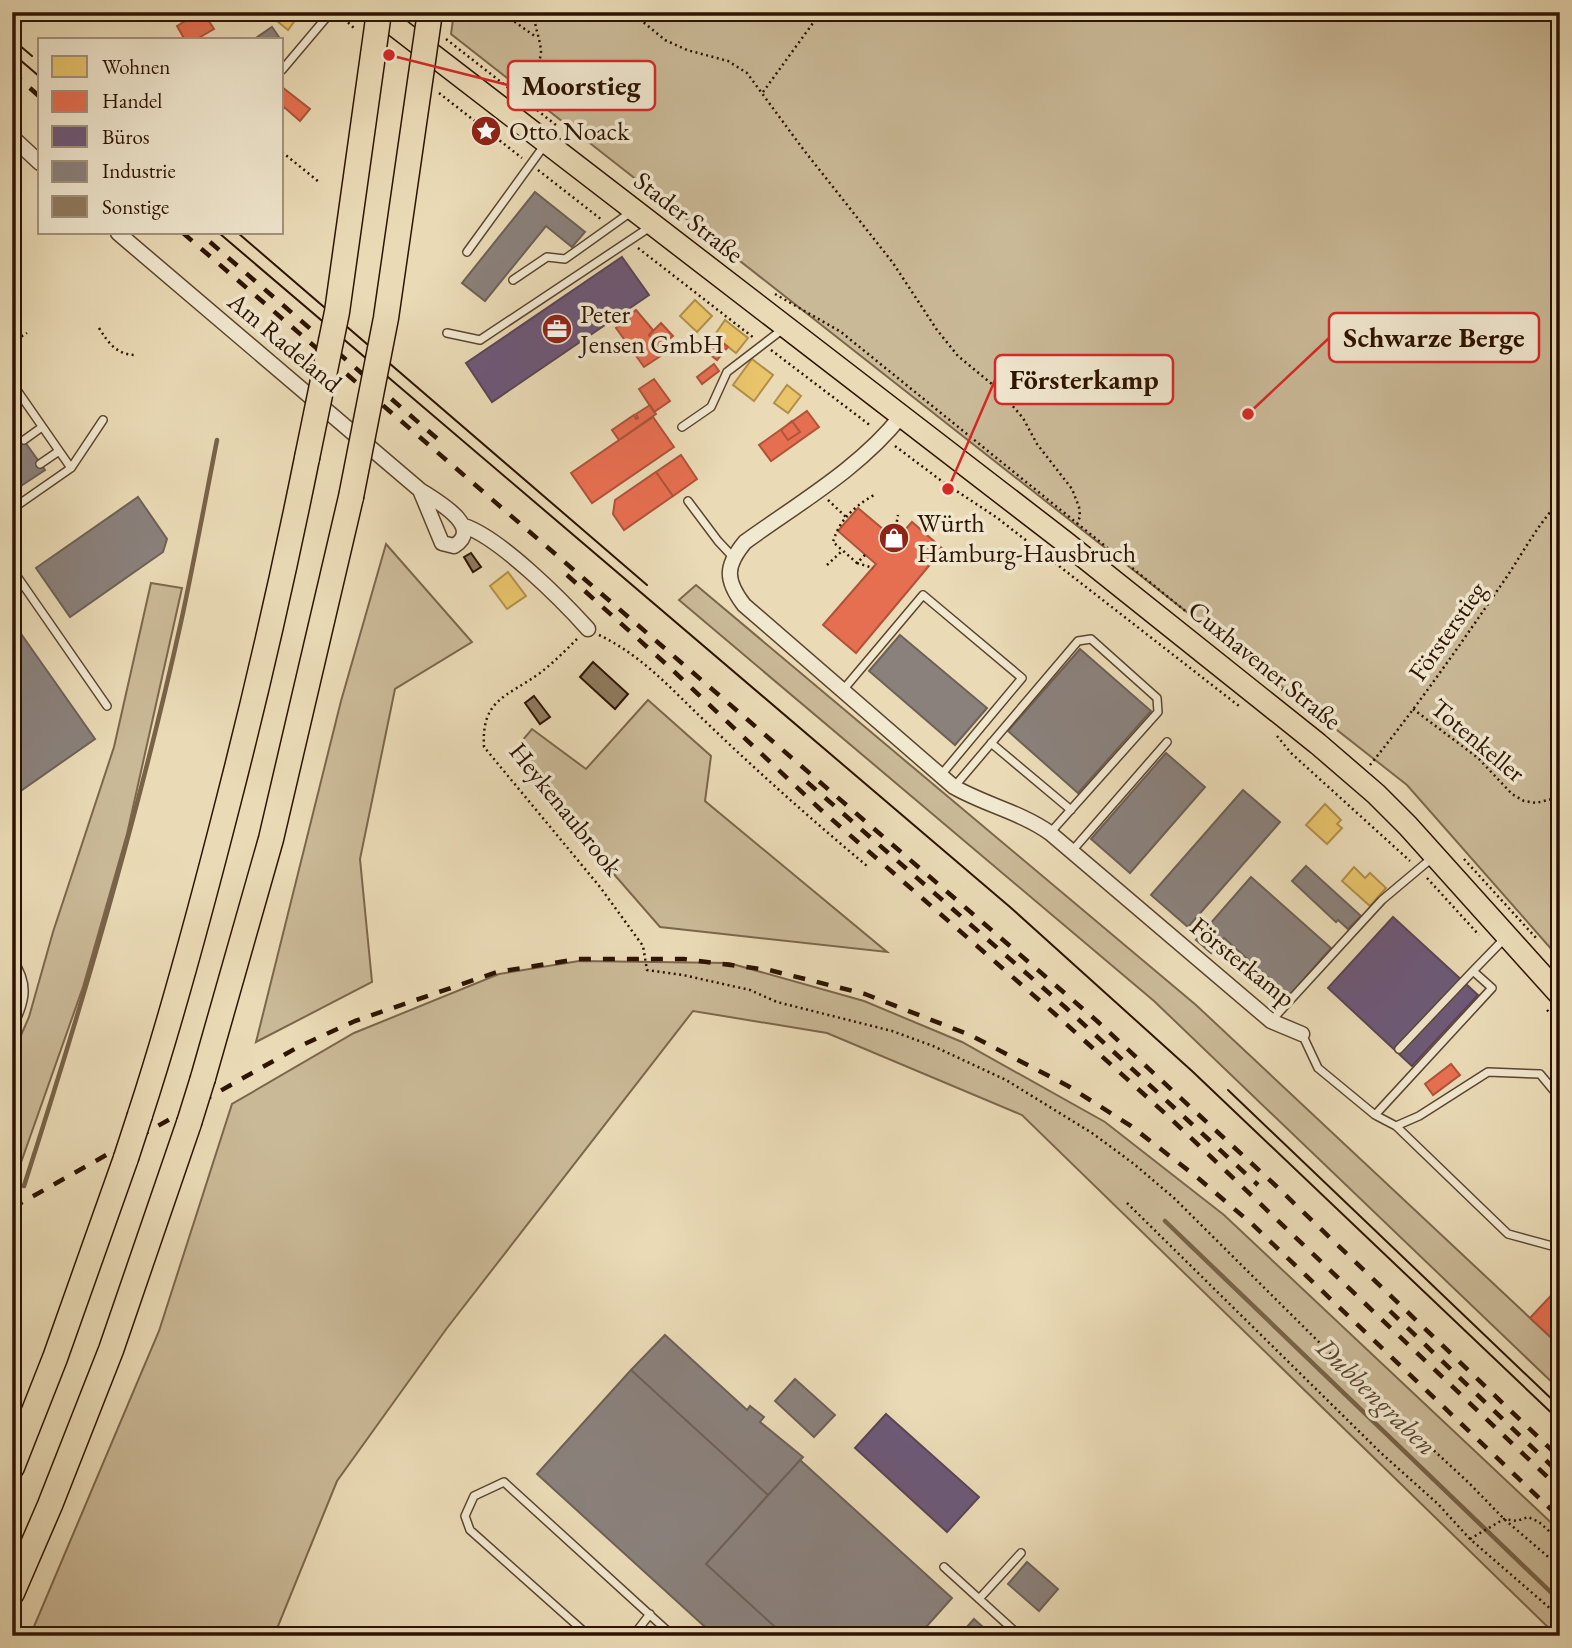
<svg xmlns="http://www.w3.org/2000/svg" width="1572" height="1648" font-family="'EB Garamond',serif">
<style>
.green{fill:#cab997;stroke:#7c664c;stroke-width:2}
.homes{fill:#e9c46a;stroke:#b18f4a;stroke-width:2}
.shops{fill:#e76f51;stroke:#af5339;stroke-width:2}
.offices{fill:#6d597a;stroke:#5a4455;stroke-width:2}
.industry{fill:#8a817c;stroke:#6e6057;stroke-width:2}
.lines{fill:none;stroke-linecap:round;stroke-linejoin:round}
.stream{stroke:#786248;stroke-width:4.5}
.building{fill:#8f7b5f;stroke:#2d1300;stroke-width:2}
.lane-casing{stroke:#5c452e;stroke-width:10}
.street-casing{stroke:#5c452e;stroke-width:17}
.primary-casing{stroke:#2d1300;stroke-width:24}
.highway-casing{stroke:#2d1300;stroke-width:27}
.path{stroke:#2d1300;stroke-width:2.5;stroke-dasharray:2 3.5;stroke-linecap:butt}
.lane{stroke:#f1e8d0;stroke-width:7}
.street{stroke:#f1e8d0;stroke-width:14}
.primary{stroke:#eadbb6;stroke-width:21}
.highway{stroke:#eadbb6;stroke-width:24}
.tram{stroke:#2d1300;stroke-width:2}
.rail{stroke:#2d1300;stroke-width:4.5;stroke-dasharray:12 12;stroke-linecap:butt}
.highway-bridge-casing{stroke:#2d1300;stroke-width:27;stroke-linecap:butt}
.highway-bridge{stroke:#eadbb6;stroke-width:24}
.labels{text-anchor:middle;stroke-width:7;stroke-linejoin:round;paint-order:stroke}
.poi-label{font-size:26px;fill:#2d1300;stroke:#f1e8d0;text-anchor:start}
.street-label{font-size:26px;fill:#2d1300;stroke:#f1e8d0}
.water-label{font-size:28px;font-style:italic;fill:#5f4830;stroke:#f1e8d0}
.leader{fill:none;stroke:#d62828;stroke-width:2.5}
.callout-dot{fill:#d62828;stroke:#f1e8d0;stroke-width:2.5}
.callout{fill:#f1e8d0;stroke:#d62828;stroke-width:2.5}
.callout-label{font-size:28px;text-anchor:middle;font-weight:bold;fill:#2d1300}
</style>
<rect width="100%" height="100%" fill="#eadbb6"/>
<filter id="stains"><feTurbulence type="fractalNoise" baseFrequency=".00286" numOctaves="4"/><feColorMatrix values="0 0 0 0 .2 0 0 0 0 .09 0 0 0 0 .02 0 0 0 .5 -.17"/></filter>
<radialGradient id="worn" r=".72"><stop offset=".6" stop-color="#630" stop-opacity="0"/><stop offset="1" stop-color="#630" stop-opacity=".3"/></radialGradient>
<!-- green -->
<path class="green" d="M454 12H1560V959L1407 785 451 34Z
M386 544 472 642 395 689 360 859 372 982 256 1042 341 701Z
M151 583 182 588 127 834 83 987 12 1188V1056L29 1017 53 932 114 747Z
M696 585 1196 1005 1560 1346V1390L1154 1001 679 600Z
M648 700 711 756 705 801 887 952 660 927 510 755 532 729 586 769Z
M579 961 729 963 864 1001 962 1042 1105 1122 1224 1215 1560 1531V1636H1557L1022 1115 827 1033 693 1011 447 1328 337 1481 274 1636H30L159 1331 232 1104 354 1033 499 974Z"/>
<!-- homes -->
<path class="homes" d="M266 12H301L288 30Z
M695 300 712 316 697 332 680 316Z
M725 320 748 338 736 353 714 336Z
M752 359 773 375 754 401 733 385Z
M787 385 801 396 788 413 774 403Z
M508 572 526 596 507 609 490 586Z
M1325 804 1341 820 1337 824 1342 828 1327 844 1306 825Z
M1354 867 1365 878 1370 873 1386 888 1370 906 1342 881Z"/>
<!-- shops -->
<path class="shops" d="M200 12H203L214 29 195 40H185L177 26Z
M282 87 310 109 300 121 284 107 282 111Z
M636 310 653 330 649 335 665 353 644 367 616 328Z
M661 323 673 336 660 347 649 335Z
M718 339 728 347 717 360 708 353Z
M714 364 719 371 702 384 697 377Z
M654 379 670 401 654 412 639 389Z
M650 405 656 414 619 440 612 430 634 415 636 419 638 418 636 414Z
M807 411 819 427 771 461 759 445Z
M653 417 674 447 592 503 571 473Z
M792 421 800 432 788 440 781 430Z
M681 455 697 479 673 496 656 472Z
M656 472 673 496 624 530 613 514 615 500Z
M858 508 896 540 912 522 943 549 856 653 823 625 876 564 838 531Z
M1451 1064 1460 1075 1433 1095 1425 1084Z
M1560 1286V1346L1530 1318Z"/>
<!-- offices -->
<path class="offices" d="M622 257 649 295 492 402 466 363Z
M1393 917 1478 995 1412 1066 1328 988Z
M886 1414 979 1497 947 1532 855 1448Z"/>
<!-- industry -->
<path class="industry" d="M272 27 281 40H253Z
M535 192 585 232 572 247 546 226 485 301 462 283Z
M12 424 45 470 12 492Z
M138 497 167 539 163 552 70 617 36 568Z
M12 621 95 739 12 797Z
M900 635 987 708 955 745 869 671Z
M1080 649 1151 711 1078 793 1008 731Z
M1166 753 1205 787 1130 873 1091 839Z
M1243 790 1280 822 1188 927 1151 895Z
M1306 866 1361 916 1348 929 1338 920 1336 922 1292 881Z
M1251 877 1331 948 1289 996 1224 938 1211 953 1196 940Z
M665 1335 747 1410 750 1406 764 1417 760 1422 803 1457 768 1495 631 1370Z
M631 1370 768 1495 706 1564 785 1636H715L537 1474Z
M795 1379 835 1415 814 1437 775 1401Z
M800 1460 952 1598 918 1636H785L706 1564Z
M1027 1562 1058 1589 1039 1611 1008 1584Z
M974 1619 993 1636H959Z"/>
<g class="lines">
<!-- stream -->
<path class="stream" d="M24 1186C84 1000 139 813 181 622 194 562 205 501 217 440
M1165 1221 1560 1601"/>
</g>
<!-- building -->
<path class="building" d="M471 553 481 567 473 572 464 557Z
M593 662 628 694 615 709 580 677Z
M534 696 550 717 540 724 525 703Z"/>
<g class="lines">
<!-- lane casing -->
<g class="lane-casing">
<path id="lane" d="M12 20 15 21 29 12
M282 70 331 12
M467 252 546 143
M513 280 547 257 565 259 631 212
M447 333 480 340 650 227
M12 383 71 468
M682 427 711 407 727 372 783 329
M24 440 42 427
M40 464 59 451
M688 501 718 541 733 557
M12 509 71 468 103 420
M12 569 107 706
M843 690 923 595 1022 678 941 775
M991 743 1071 810
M954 787 1078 641 1091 639 1157 698 1158 712 1050 833
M1072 851 1167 742
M12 958C31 986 25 1001 12 1029
M1271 1021 1382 900 1432 858
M1302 1034 1318 1068 1375 1115 1396 1126 1508 1234 1552 1246 1560 1238
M1399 1049 1473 971
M1375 1115 1492 988 1473 971 1506 937
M1396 1126 1419 1116 1488 1072 1540 1074 1560 1098
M944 1567 1020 1636
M979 1599 1021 1553
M589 1636 470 1530 465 1516 474 1496 504 1482 673 1636
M633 1636 650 1614"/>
</g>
<!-- street casing -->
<g class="street-casing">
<path id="street" d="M12 137 40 163
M118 233 420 490C435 500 485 527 454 546L442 543 420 490
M901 416C860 468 799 503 745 542 725 566 725 580 744 605L954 787C986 805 1020 812 1050 833L1271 1021 1302 1034
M464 526C499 537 562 600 588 629"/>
</g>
<!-- primary casing -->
<g class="primary-casing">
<path id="primary" d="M377 12 1065 542 1318 744 1376 794 1408 826 1560 995"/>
</g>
<!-- highway casing -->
<g class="highway-casing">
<path id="highway" d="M203 1078 271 839 351 497
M140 1115C174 1011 202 905 229 799 258 686 284 572 307 458
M12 1467 55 1358 126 1158
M12 1593 50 1505 111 1350 189 1123"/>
</g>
<!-- path -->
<path class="path" d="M501 12 536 37
M631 12 665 40 687 50 728 61 747 73 803 149 893 263 937 330 958 356 999 390 1023 418 1037 444 1072 489 1079 507 1080 516 1077 525
M340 15 356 30
M446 39 556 125
M763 92 821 12
M439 93 522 158
M516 95C525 84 541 66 541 51 540 38 534 26 534 12
M282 152 319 182
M538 170 602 220
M689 228 723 253
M638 248 754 338
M775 294 841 332 1310 712
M99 328C109 344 117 355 137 355
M12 342 27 333
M771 350 871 426
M895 446 943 482 996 517 1239 706
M828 500 846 517
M894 538 898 515
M865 555 857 563 833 542C839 520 855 506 874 495
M857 563 873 568
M827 565 842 551
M599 635C643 656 672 690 707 723 759 773 812 820 867 866
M577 639C565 651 553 663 540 673 507 697 481 699 484 747L600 887 643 946 647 970 683 975 750 990 777 1002 892 1031 933 1046 1006 1080 1092 1133 1134 1164 1174 1198 1346 1369 1469 1483 1504 1519 1560 1567
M1413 709 1478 758 1512 794 1524 801 1536 803 1560 797
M1277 736 1291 753 1410 861
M1370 765C1416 708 1458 648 1499 588 1520 559 1535 527 1560 501
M1464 859 1537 939
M1427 878 1479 935
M1547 1010 1560 1024
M1127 1203 1381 1453 1438 1504 1470 1539 1560 1617
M1470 1539 1504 1519 1517 1521 1528 1517 1539 1522 1560 1541"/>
<!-- lane -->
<use href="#lane" class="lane"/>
<!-- street -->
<use href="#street" class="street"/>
<!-- primary -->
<use href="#primary" class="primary"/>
<!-- highway -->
<use href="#highway" class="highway"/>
<!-- tram -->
<path class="tram" d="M12 39 32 56
M12 53 40 77
M219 233 1010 907 1192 1071 1560 1421
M238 233 647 585
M1228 1090 1560 1407"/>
<!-- rail -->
<path class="rail" d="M12 72 40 97
M183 233 1097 1021 1275 1185 1560 1458
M210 242 440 441
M567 575 666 664 820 809 1055 1014 1168 1116 1560 1489
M807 782 1065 1007 1258 1185
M12 1208 300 1046 355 1021 497 972 578 959H684L769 970 865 994 970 1035 1068 1086 1131 1126 1198 1178 1252 1224 1560 1518
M1390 1311 1560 1474"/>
<!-- highway-bridge casing -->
<g class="highway-bridge-casing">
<path id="highway-bridge" d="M307 458 337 312 379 12
M351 497 386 318 430 12
M189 1123 203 1078
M126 1158 140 1115"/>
</g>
<!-- highway-bridge -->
<use href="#highway-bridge" class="highway-bridge"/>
</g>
<!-- icons -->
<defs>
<g id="sight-disc" transform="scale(1.575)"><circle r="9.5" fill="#8f2418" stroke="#f1e8d0"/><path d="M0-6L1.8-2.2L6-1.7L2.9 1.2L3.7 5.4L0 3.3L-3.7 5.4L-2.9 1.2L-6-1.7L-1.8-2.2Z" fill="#fff"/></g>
<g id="office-disc" transform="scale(1.575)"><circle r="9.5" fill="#8f2418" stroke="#f1e8d0"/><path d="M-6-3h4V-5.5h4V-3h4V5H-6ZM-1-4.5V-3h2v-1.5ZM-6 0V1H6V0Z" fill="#fff"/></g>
<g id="shop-disc" transform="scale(1.575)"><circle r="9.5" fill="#8f2418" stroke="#f1e8d0"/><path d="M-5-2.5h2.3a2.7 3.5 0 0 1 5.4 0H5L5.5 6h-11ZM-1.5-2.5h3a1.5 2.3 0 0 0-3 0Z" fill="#fff"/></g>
</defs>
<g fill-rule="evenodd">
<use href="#sight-disc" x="486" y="131"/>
<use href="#office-disc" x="557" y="329"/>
<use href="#shop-disc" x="894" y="538"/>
</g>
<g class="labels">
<!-- poi labels -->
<g class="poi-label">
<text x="509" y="140">Otto Noack</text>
<text x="580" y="323">Peter<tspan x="580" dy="30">Jensen GmbH</tspan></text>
<text x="917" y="532">Würth<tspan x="917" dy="30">Hamburg-Hausbruch</tspan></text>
</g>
<!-- street labels -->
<g class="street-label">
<text transform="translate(689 217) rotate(38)" y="9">Stader Straße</text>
<text transform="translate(285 342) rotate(40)" y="9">Am Radeland</text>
<text transform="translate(1447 631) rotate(-55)" y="9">Försterstieg</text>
<text transform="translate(1265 665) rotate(39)" y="9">Cuxhavener Straße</text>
<text transform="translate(1478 740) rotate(40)" y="9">Totenkeller</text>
<text transform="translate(566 809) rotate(51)" y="9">Heykenaubrook</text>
<text transform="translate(1243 962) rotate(39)" y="9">Försterkamp</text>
</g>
<!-- water labels -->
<g class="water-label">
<text transform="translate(1377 1396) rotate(44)" y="10">Dubbengraben</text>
</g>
</g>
<!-- callouts -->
<path class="leader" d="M389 55L508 85M1248 414L1329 338M948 489L995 380"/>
<g class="callout-dot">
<circle cx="389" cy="55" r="7"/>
<circle cx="1248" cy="414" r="7"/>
<circle cx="948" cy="489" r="7"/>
</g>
<g class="callout">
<rect x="508" y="61" width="147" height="49" rx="7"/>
<rect x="1329" y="313" width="210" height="49" rx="7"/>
<rect x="995" y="355" width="178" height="49" rx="7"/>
</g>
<g class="callout-label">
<text x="581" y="95">Moorstieg</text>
<text x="1434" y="347">Schwarze Berge</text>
<text x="1084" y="389">Försterkamp</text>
</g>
<!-- margin -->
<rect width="1572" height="1648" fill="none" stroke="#eadbb6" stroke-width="42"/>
<rect x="14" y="14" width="1544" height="1620" fill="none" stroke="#2d1300" stroke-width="3.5"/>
<rect x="21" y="21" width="1530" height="1606" fill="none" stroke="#2d1300" stroke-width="2"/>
<!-- legend -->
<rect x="38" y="38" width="245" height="196" fill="#f1e8d0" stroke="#a3937d" stroke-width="2"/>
<rect x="52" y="56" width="35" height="21" fill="#e9c46a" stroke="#a3937d" stroke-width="2"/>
<text x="102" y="74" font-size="21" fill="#2d1300">Wohnen</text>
<rect x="52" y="91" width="35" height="21" fill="#e76f51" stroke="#a3937d" stroke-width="2"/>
<text x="102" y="108" font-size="21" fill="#2d1300">Handel</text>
<rect x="52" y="126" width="35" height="21" fill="#6d597a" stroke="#a3937d" stroke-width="2"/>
<text x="102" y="144" font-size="21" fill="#2d1300">Büros</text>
<rect x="52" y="161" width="35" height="21" fill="#8a817c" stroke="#a3937d" stroke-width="2"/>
<text x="102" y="178" font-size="21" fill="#2d1300">Industrie</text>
<rect x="52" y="196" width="35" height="21" fill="#8f7b5f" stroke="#a3937d" stroke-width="2"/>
<text x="102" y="214" font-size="21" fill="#2d1300">Sonstige</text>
<rect width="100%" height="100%" filter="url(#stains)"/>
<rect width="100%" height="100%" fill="url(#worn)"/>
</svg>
